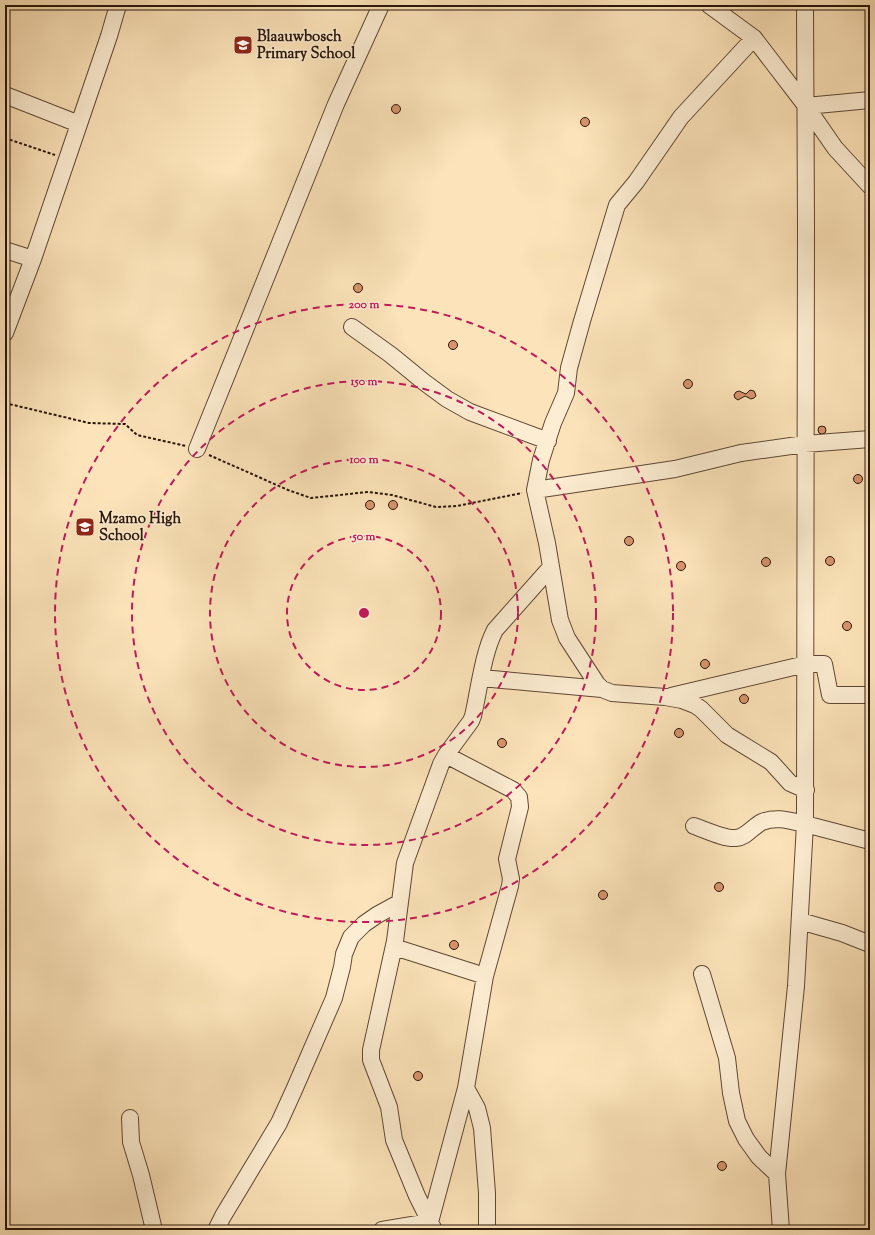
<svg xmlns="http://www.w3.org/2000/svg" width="875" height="1235" font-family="'Sorts Mill Goudy',serif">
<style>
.building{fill:#d9946c;stroke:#291508}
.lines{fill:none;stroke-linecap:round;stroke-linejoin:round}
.minor-casing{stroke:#5e4834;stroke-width:18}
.path{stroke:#291508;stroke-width:2;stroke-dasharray:3 2;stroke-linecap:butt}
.minor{stroke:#fdedd2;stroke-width:16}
.ring{fill:none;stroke:#c2185b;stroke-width:2;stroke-dasharray:7 5}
.labels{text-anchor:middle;stroke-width:3;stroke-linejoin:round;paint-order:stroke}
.poi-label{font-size:15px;font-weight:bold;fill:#291508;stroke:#fdedd2;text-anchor:start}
.centre{fill:#c2185b;stroke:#fdedd2;stroke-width:2}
.ring-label{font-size:12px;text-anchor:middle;font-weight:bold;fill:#c2185b;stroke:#fdedd2;stroke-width:3;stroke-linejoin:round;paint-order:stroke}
</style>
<rect width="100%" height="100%" fill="#fce3b9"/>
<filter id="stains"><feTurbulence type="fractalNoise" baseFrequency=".005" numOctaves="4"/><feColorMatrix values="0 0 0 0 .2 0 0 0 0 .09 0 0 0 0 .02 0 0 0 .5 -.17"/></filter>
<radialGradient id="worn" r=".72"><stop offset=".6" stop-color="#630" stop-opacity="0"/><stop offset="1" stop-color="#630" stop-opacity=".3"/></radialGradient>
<!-- building -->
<path class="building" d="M391.5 109a4.5 4.5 0 1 1 9 0a4.5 4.5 0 1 1-9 0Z
M580.5 122a4.5 4.5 0 1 1 9 0a4.5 4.5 0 1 1-9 0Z
M353.5 288a4.5 4.5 0 1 1 9 0a4.5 4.5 0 1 1-9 0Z
M448.5 345a4.5 4.5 0 1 1 9 0a4.5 4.5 0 1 1-9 0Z
M683.5 384a4.5 4.5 0 1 1 9 0a4.5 4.5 0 1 1-9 0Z
M750 390 754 391 755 393 756 396 754 398 751 399 745 396 738 400 735 398 734 395 736 392 739 391 746 394Z
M818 430a4 4 0 1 1 8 0a4 4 0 1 1-8 0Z
M853.5 479a4.5 4.5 0 1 1 9 0a4.5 4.5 0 1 1-9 0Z
M388.5 505a4.5 4.5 0 1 1 9 0a4.5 4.5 0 1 1-9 0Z
M365.5 505a4.5 4.5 0 1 1 9 0a4.5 4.5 0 1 1-9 0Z
M624.5 541a4.5 4.5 0 1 1 9 0a4.5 4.5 0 1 1-9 0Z
M825.5 561a4.5 4.5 0 1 1 9 0a4.5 4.5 0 1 1-9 0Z
M761.5 562a4.5 4.5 0 1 1 9 0a4.5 4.5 0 1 1-9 0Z
M676.5 566a4.5 4.5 0 1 1 9 0a4.5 4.5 0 1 1-9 0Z
M842.5 626a4.5 4.5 0 1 1 9 0a4.5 4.5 0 1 1-9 0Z
M700.5 664a4.5 4.5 0 1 1 9 0a4.5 4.5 0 1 1-9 0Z
M739.5 699a4.5 4.5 0 1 1 9 0a4.5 4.5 0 1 1-9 0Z
M674.5 733a4.5 4.5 0 1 1 9 0a4.5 4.5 0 1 1-9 0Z
M497.5 743a4.5 4.5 0 1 1 9 0a4.5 4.5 0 1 1-9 0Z
M714.5 887a4.5 4.5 0 1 1 9 0a4.5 4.5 0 1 1-9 0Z
M598.5 895a4.5 4.5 0 1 1 9 0a4.5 4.5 0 1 1-9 0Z
M449.5 945a4.5 4.5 0 1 1 9 0a4.5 4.5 0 1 1-9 0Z
M413.5 1076a4.5 4.5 0 1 1 9 0a4.5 4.5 0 1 1-9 0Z
M717.5 1166a4.5 4.5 0 1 1 9 0a4.5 4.5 0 1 1-9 0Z"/>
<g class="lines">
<!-- minor casing -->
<g class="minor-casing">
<path id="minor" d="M709 5 754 38 806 106
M805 5 806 227 805 824 870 841
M754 38 681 117 636 182 617 205 582 321 569 368 566 393 553 423 541 460 535 490 547 543 560 620 567 638 597 684 602 689 612 693 665 697 682 700 695 705 701 709 727 735 771 762 790 783 806 790
M5 95 79 124
M870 100 806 106 835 148 870 186
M5 250 33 259
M352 327 391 355 424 382 447 399 470 412 548 441
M5 333 33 259 109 36 118 5
M197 449 336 104 381 5
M535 490 675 469 741 453 805 444 870 439
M481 678 602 689
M671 696 806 664H824L830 695H870
M694 826C706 830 724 839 736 838 747 837 753 826 762 822 776 816 791 821 805 824L796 986 777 1174 781 1230
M800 921 842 933 870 944
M394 947 485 976
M702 974 727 1058 731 1093 737 1121 746 1139 759 1157 777 1174
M466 1088 477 1108 482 1128 487 1193V1230
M130 1118 131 1142 141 1175 154 1230
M216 1230 223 1216 279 1123 294 1090 334 998 342 967 344 954 351 937 364 924 377 915 399 903
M382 1230 430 1222 466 1088 485 976 510 886 511 879 507 859 520 807 519 797 513 790 446 755
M434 1230 417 1196 394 1140 389 1107 371 1060V1050L395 941 405 863 441 764 446 755 471 721 473 716C479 690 483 653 495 630L551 567"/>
</g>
<!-- path -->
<path class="path" d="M5 138 55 155
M5 403 89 423 125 424 137 435 186 446
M209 455 288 490 311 498 368 492 392 495 436 507 457 506 522 493"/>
<!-- minor -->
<use href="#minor" class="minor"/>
</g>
<!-- distance rings -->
<g class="ring">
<circle cx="364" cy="613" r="77"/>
<circle cx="364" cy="613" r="154"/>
<circle cx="364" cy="613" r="232"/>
<circle cx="364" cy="613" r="309"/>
</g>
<!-- icons -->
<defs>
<g id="school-square" transform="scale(1)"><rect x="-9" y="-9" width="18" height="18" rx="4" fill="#8f2418" stroke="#fdedd2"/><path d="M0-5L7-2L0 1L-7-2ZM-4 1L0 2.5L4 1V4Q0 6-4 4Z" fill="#fff"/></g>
</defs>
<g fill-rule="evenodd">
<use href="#school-square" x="243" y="45"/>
<use href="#school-square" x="85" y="527"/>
</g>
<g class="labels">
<!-- poi labels -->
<g class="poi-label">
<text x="257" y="41">Blaauwbosch<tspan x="257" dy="17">Primary School</tspan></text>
<text x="99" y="523">Mzamo High<tspan x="99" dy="17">School</tspan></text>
</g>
</g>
<circle cx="364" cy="613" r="6" class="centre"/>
<g class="ring-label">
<text x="364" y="308">200 m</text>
<text x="364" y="385">150 m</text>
<text x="364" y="463">100 m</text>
<text x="364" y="540">50 m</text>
</g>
<!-- margin -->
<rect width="875" height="1235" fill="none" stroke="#fce3b9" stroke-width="20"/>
<rect x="6" y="6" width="863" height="1223" fill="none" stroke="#291508" stroke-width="2"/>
<rect x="10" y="10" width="855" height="1215" fill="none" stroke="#291508"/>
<rect width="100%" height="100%" filter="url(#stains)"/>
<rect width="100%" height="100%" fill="url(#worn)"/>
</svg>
